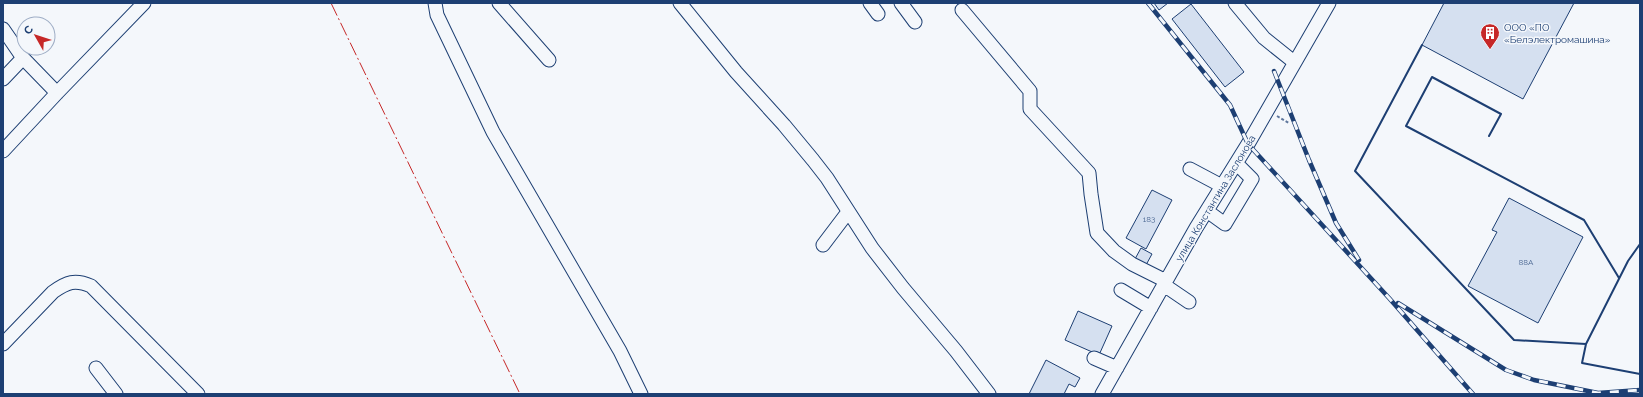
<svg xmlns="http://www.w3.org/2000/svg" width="1643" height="397" font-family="Raleway,sans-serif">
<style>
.building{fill:#d5e0f0;stroke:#1d3f73}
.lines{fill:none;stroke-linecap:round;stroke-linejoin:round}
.minor-casing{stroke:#1d3f73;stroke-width:15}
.path{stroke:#5e769c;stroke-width:2;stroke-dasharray:3 2;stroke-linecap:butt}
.minor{stroke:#f4f7fb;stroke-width:13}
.rail-casing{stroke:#1d3f73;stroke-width:4.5}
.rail{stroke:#f4f7fb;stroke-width:3;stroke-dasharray:9;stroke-linecap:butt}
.wall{stroke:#1d3f73;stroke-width:2}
.power{stroke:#c62828;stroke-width:1;stroke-dasharray:14 3 2 3;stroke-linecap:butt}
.labels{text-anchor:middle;stroke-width:3;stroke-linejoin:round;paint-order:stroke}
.number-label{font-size:8px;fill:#4b6792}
.poi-label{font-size:10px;fill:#1d3f73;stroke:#f4f7fb;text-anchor:start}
.street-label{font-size:10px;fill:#1d3f73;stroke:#f4f7fb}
</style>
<rect width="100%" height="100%" fill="#f4f7fb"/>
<!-- building -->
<path class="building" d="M1154 3H1168L1159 10Z
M1444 3H1574L1523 99 1422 45Z
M1191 4 1244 72 1225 87 1172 19Z
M1152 190 1172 200 1146 249 1126 238Z
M1509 198 1583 237 1538 323 1468 286 1497 232 1492 230Z
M1141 248 1152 254 1146 265 1135 259Z
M1078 311 1112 326 1099 355 1065 340Z
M1046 360 1080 378 1075 387 1069 384 1064 394H1029Z"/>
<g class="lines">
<!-- minor casing -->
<g class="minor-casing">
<path id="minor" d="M435 3 437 15 493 132 620 351 641 394
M499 3 549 60
M680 3 736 72 784 125 813 160 827 178 872 248 903 288 956 351 989 394
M870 3 878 14
M901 3 915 22
M1235 3 1264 38 1294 62
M962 10 1030 91V109L1089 173 1091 194 1097 233 1114 251 1132 264 1166 281
M3 29 23 58 57 93
M3 79 23 58
M3 151 57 93 144 3
M1190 169 1222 186
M1207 211 1225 224 1252 179 1236 163
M823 245 848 212
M1164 285 1189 302
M1121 290 1151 308
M3 344 53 292C67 282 75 279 91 286L198 394
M1094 358 1117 368
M96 368 116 394
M1102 394 1196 228 1248 144 1329 3"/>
</g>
<!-- path -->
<path class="path" d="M1277 116 1289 123"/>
<!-- minor -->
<use href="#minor" class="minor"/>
<!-- rail casing -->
<g class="rail-casing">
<path id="rail" d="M1148 3 1230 105 1248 144 1389 298 1473 394
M1274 71 1309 160 1336 223 1359 260
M1398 303 1506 370 1534 380 1598 393 1640 390"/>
</g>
<!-- rail -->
<use href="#rail" class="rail"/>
<!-- wall -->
<path class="wall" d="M1422 45 1355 171 1514 340 1586 344
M1489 136 1501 114 1432 77 1406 126 1584 220 1619 278
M1640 244 1628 261 1586 344 1582 363 1640 374"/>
<!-- power -->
<path class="power" d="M331 3 520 394"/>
</g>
<!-- icons -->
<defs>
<g id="building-pin" transform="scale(1)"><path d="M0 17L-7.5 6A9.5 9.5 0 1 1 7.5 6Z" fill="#c62828" stroke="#f4f7fb"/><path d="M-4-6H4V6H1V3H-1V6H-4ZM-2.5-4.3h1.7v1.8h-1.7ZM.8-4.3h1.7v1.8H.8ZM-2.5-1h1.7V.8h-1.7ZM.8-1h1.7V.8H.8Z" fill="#fff"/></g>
</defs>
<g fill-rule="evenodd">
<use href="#building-pin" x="1490" y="33"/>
</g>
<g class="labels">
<!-- number labels -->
<g class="number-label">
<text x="1149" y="222">183</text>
<text x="1526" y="265">88А</text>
</g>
<!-- poi labels -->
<g class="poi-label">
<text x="1504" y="31">ООО «ПО<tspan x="1504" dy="12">«Белэлектромашина»</tspan></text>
</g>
<!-- street labels -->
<g class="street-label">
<text transform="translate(1215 198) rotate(-59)" y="4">улица Константина Заслонова</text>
</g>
</g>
<!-- border -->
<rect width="1643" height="397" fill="none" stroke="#1d3f73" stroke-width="8"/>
<!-- north arrow -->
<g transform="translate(36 36) rotate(309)"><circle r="19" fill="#f4f7fb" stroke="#9eadc5"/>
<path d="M0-3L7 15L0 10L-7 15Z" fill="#c62828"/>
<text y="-6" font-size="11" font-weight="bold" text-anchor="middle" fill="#1d3f73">С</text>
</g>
</svg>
